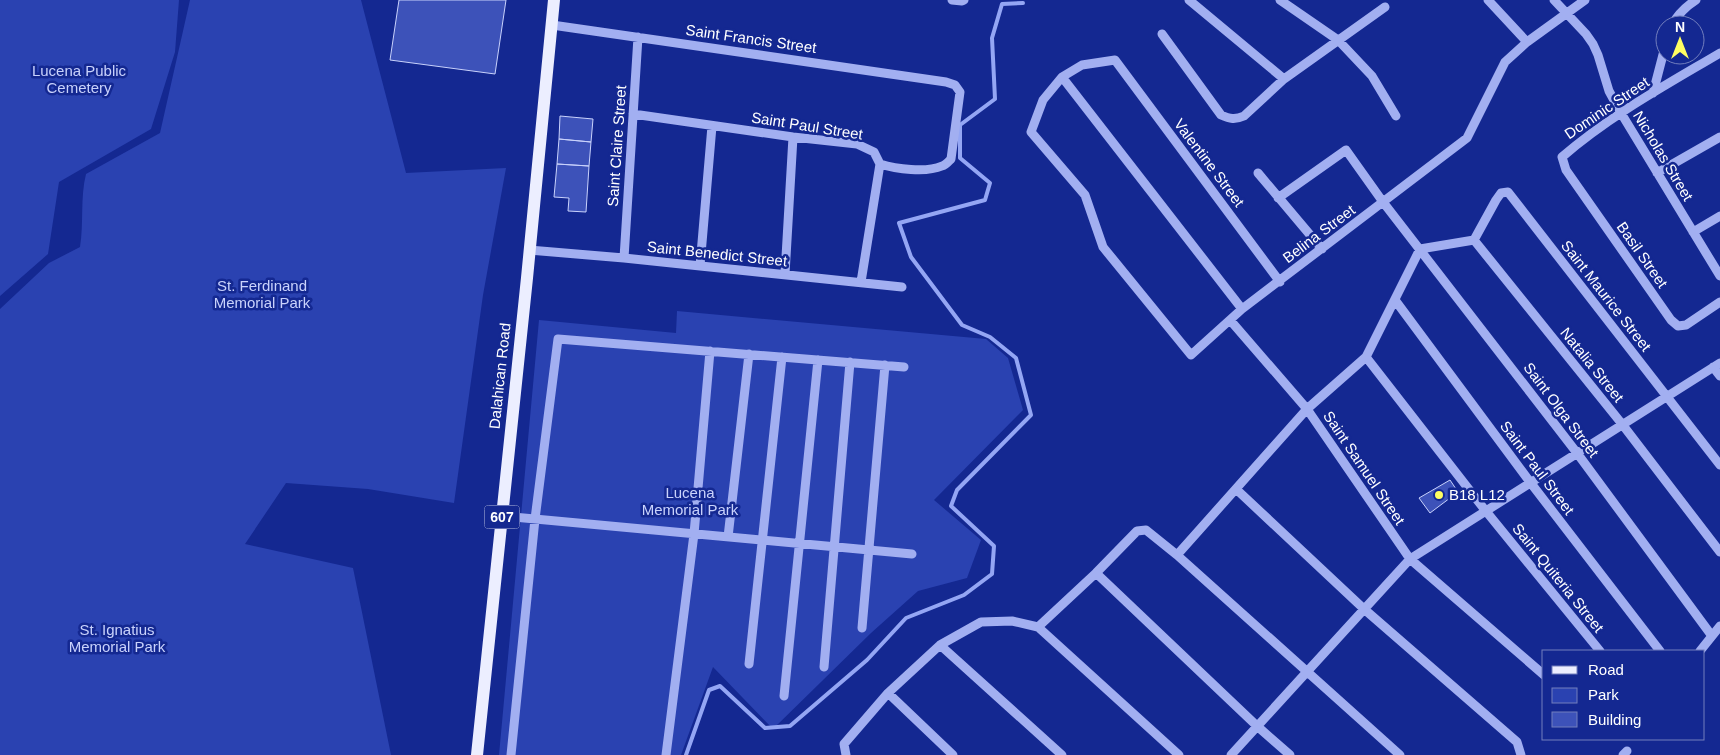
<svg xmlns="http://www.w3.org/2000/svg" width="1720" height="755" font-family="Arial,sans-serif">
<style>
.green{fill:#2a42b1}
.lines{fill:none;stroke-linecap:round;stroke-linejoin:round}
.stream{stroke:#94a6f4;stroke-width:4}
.building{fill:#3d52b9;stroke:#c9d2fc}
.minor{stroke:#a2aff1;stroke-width:9}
.major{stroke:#eceeff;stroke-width:12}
.poi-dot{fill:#fffd62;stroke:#142891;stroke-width:2}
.labels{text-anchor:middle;stroke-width:5;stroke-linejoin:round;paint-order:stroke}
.shield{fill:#142891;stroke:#b8bede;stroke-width:1}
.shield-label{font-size:14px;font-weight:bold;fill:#fff}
.street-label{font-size:15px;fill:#fff;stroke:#142891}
.park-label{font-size:15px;fill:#c9d2fc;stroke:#142891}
.poi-label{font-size:15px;fill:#fff;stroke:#142891;text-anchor:start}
</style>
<rect width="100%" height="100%" fill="#142891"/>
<!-- green -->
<path class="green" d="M0 0H179L175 52 151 129 59 182 48 254 0 296Z
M190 0H361L406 173 506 168 483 295 454 503 368 489 286 483 245 544 353 568 391 755H0V309L49 263 80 247C84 223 80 198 86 174L160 133Z
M677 311 986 339 1008 358 1023 410 934 500 981 540 967 578 918 591 871 633 773 729 713 667 681 755H499L539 320 676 333Z"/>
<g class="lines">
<!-- stream -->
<path class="stream" d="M686 755 709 690 720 686 765 728 790 726 867 660 906 618 964 595 992 574 994 546 951 506 957 490 1031 415 1016 358 990 337 962 325 911 257 899 223 985 200 990 183 960 158V125L995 99 992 38 1002 4 1023 3"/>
</g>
<!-- building -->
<path class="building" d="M399 0H506L495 74 390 60Z
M560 116 593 119 591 142 559 139Z
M559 139 591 142 589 166 557 164Z
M557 164 589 166 586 212 568 211 569 198 554 197Z
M1450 480 1458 492 1430 513 1419 498Z"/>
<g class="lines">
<!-- minor -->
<path class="minor" d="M952 0 962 1 964 0
M1189 0 1284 79
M1280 0 1338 40 1372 76 1396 116
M1488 0 1527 42
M1554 0 1586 34 1593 44 1598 55 1609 91 1621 113 1720 276
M552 25 946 82 955 85 960 92 951 159C949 161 946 165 942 166 926 173 896 169 880 164
M1672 25C1678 14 1685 7 1696 0
M1162 34 1221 115C1230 119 1235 120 1244 116L1284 79 1385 7
M1720 53C1666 85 1609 116 1562 157L1566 170 1671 320 1678 326 1686 325 1720 302
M1062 77 1242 309
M1653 93 1665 47
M633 114 793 137 857 144 874 152 880 164 861 282
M1258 173 1322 249
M1657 173 1720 137
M1278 198 1346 150 1383 202 1577 453 1712 636
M1693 232 1720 216
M1474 240 1496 200 1501 193 1508 192 1720 465
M529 250 624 258 902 287
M624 258 638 37
M700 266 712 126
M785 274 793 137
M1280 282 1115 60 1082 65 1062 77 1043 100 1031 132 1085 195 1103 247 1191 355 1242 309 1467 138 1505 62 1527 42 1585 0
M1395 300 1530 482 1660 651
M1230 320 1307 409 1410 559 1544 675
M1366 357 1485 510 1600 651
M1713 367 1720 376
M1236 489 1364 609 1517 742 1521 755
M502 516 912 554
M728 537 749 354
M1177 555 1400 755
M1096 573 1257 726 1290 755
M1038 627 1179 755
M862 628 885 365
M940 645 1062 755
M1700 651 1720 626
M749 664 782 357
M824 667 850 362
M888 693 953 755
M784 696 818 360
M511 755 535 519 558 339 904 367
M666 755 694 534 710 351
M846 755 844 744 888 693 940 645 981 622 1012 621 1038 627 1096 573 1137 531 1146 530 1177 555 1307 409 1366 357 1420 249 1474 240 1622 424 1720 552
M1231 755 1410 559 1720 363
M1623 755 1627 751"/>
<!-- major -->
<path class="major" d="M477 755 527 278 554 0"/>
</g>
<!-- markers -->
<circle class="poi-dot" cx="1439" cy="495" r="5"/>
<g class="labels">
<!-- shield labels -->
<rect class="shield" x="484.5" y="505.5" width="35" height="23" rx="4"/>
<g class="shield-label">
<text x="502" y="522">607</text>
</g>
<!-- street labels -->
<g class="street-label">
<text transform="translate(751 39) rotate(8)" y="5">Saint Francis Street</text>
<text transform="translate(1607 108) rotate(-34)" y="5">Dominic Street</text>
<text transform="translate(807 126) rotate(9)" y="5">Saint Paul Street</text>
<text transform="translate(617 146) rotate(-86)" y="5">Saint Claire Street</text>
<text transform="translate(1663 156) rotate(59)" y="5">Nicholas Street</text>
<text transform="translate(1209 163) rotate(53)" y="5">Valentine Street</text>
<text transform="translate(1319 234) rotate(-37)" y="5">Belina Street</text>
<text transform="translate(717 254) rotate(6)" y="5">Saint Benedict Street</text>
<text transform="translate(1642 255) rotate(55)" y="5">Basil Street</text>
<text transform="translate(1606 296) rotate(52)" y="5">Saint Maurice Street</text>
<text transform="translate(1592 365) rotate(51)" y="5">Natalia Street</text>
<text transform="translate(500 376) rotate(-84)" y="5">Dalahican Road</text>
<text transform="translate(1561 410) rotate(53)" y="5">Saint Olga Street</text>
<text transform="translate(1364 468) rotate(56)" y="5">Saint Samuel Street</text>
<text transform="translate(1537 468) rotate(53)" y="5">Saint Paul Street</text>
<text transform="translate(1558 578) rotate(51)" y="5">Saint Quiteria Street</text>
</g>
<!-- park labels -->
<g class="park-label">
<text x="79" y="76">Lucena Public<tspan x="79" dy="17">Cemetery</tspan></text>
<text x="262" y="291">St. Ferdinand<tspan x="262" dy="17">Memorial Park</tspan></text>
<text x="690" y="498">Lucena<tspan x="690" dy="17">Memorial Park</tspan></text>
<text x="117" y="635">St. Ignatius<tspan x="117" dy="17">Memorial Park</tspan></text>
</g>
<!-- poi labels -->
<g class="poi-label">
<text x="1449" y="500">B18 L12</text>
</g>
</g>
<!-- legend -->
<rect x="1542" y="650" width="162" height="90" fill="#142891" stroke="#727ebd"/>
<rect x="1552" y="666" width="25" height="8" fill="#eceeff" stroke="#727ebd"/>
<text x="1588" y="675" font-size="15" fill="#ffffff">Road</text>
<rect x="1552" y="688" width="25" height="15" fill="#2a42b1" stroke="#727ebd"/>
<text x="1588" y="700" font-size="15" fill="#ffffff">Park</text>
<rect x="1552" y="712" width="25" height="15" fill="#3d52b9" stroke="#727ebd"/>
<text x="1588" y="725" font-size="15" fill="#ffffff">Building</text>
<!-- north arrow -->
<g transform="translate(1680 40)"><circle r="24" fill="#142891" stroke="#727ebd"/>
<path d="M0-4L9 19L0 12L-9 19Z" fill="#fffd62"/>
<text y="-8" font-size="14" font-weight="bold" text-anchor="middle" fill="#ffffff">N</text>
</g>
</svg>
